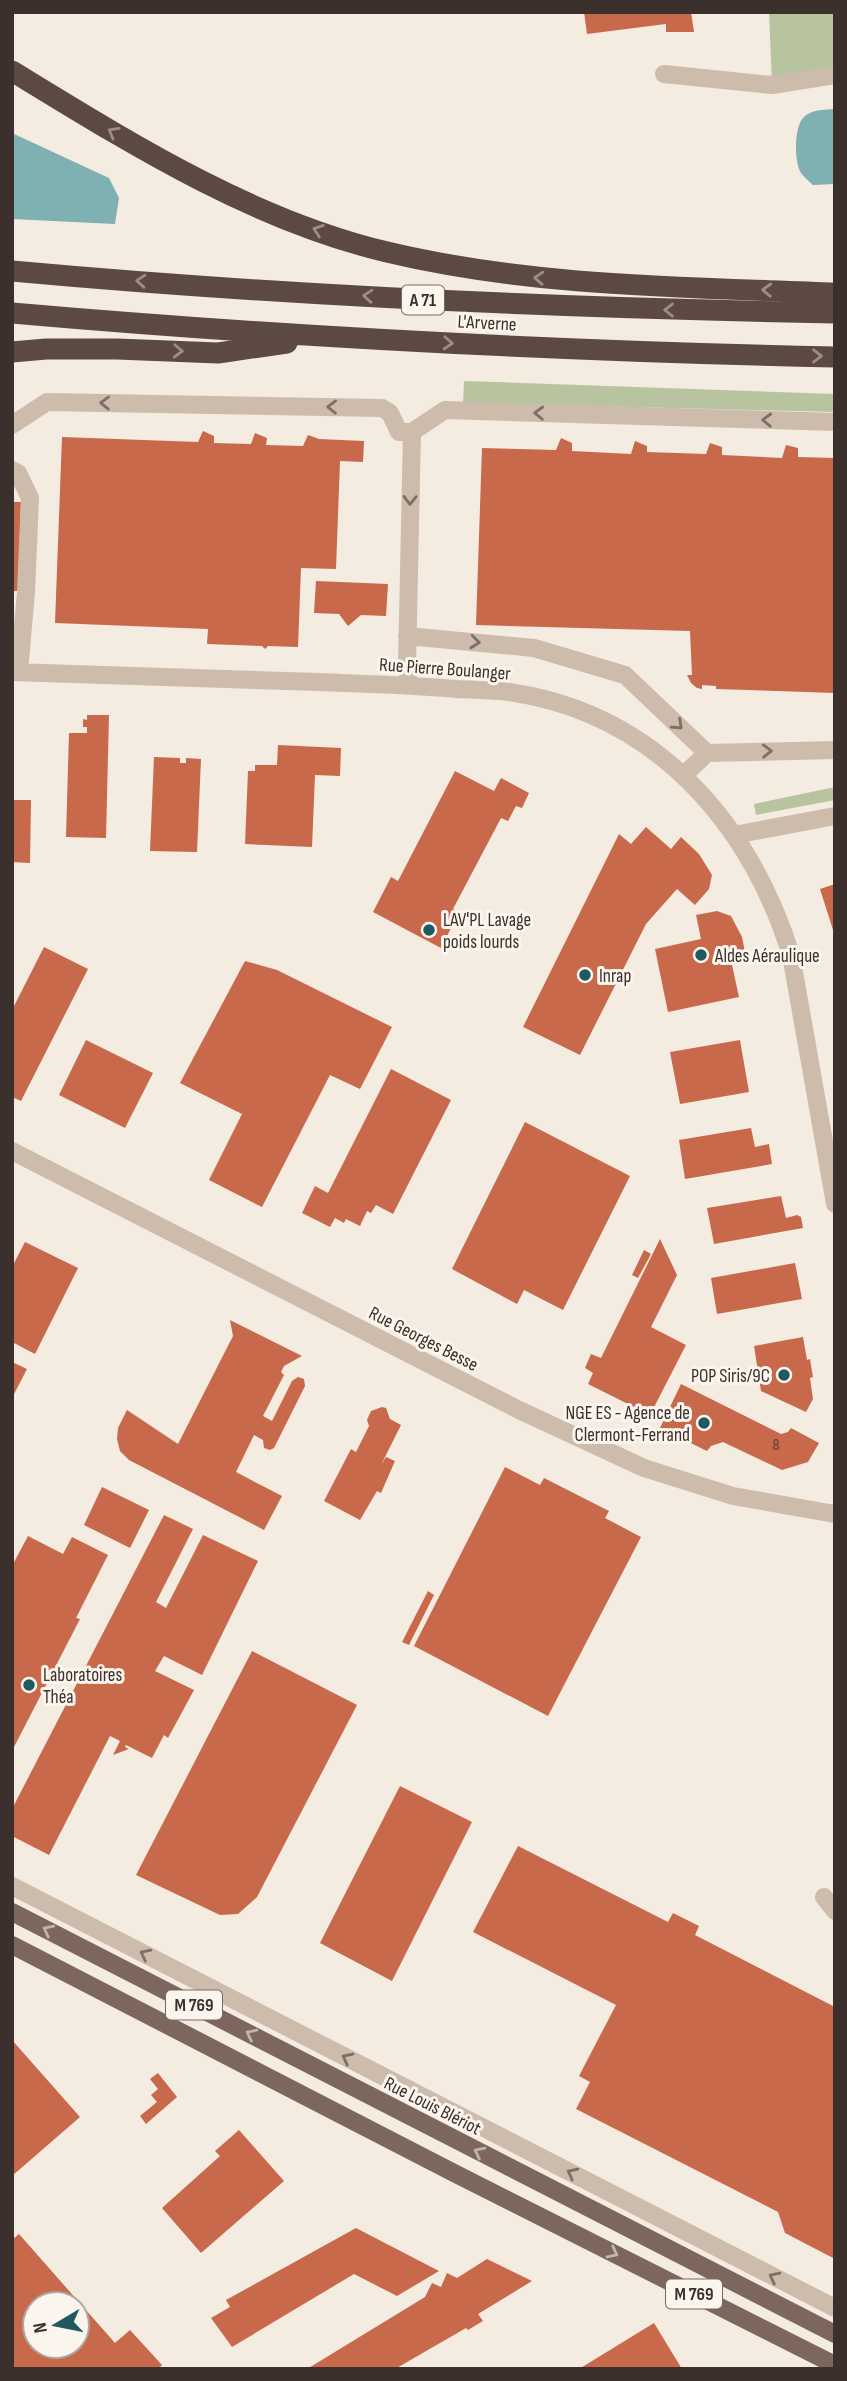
<svg xmlns="http://www.w3.org/2000/svg" width="847" height="2381" font-family="'Sofia Sans Condensed',sans-serif">
<style>
.green{fill:#b8c4a0}
.water{fill:#7fb0b2}
.building{fill:#c8694b;fill-rule:evenodd}
.lines{fill:none;stroke-linecap:round;stroke-linejoin:round}
.minor{stroke:#cdbbac;stroke-width:18}
.major{stroke:#7d675c;stroke-width:18}
.highway{stroke:#5c4a42;stroke-width:21}
.oneway{stroke:#9c8e87}
.oneway2{stroke:#7d6f65}
.oneway3{stroke:#c2b5ac}
.poi-dot{fill:#1f5a5e;stroke:#fbf5ee;stroke-width:2.5}
.labels{text-anchor:middle;stroke-width:6;stroke-linejoin:round;paint-order:stroke}
.number-label{font-size:16px;fill:#5e3e33}
.shield{fill:#fbf5ee;stroke:#756b66;stroke-width:2}
.shield-label{font-size:18px;font-weight:bold;fill:#3b302b}
.street-label{font-size:19px;fill:#3b302b;stroke:#fbf5ee}
.poi-label{font-size:19px;fill:#3b302b;stroke:#fbf5ee;text-anchor:start}
</style>
<rect width="100%" height="100%" fill="#f4ebe1"/>
<!-- green -->
<path class="green" d="M769 12H835V75L772 85Z
M464 381 835 394V412L463 403Z
M835 787V800L756 815 754 804Z"/>
<!-- water -->
<path class="water" d="M835 109V184L813 185C810 182 804 177 801 173 794 162 794 128 803 118 811 109 824 110 835 109Z
M12 133 109 178 119 198 115 224 12 219Z"/>
<!-- building -->
<path class="building" d="M584 12H691L694 32H666V24L587 34Z
M203 431 214 436V443L251 444 255 433 267 438 266 445 303 446 308 435 319 439 364 441 363 462 340 461 336 569 301 568 298 647 268 646 265 649 262 646 207 644 208 629 55 623 62 437 198 442Z
M561 438 572 443V451L631 454 635 441 647 446V452L706 454 710 443 722 447V455L782 458 786 445 798 448V457L835 458V693L716 689V686L702 685V689L697 688 691 683 687 675H692L690 631 476 625 482 448 556 450Z
M12 502H21L18 591H12Z
M316 581 388 584 386 616 361 615 348 626 339 614 314 613Z
M87 715H109L106 838 66 837 69 733H87V727H83V719L87 720Z
M278 745 341 748 340 776 315 775 312 847 245 844 248 771H255V765H277Z
M154 757 180 758V763H186V758L201 759 197 852 150 851Z
M455 771 494 791 501 778 529 793 522 808 516 806 508 821 501 818 453 909 459 912 441 948 373 912 391 877 398 881Z
M12 800H31L30 863 12 862Z
M646 827 671 849 681 837 699 854 712 875 709 889 695 905 677 889 646 924 580 1055 523 1027 619 834 631 844Z
M835 884V933H834L820 889Z
M717 911 731 916 742 937 747 962 732 965 739 997 668 1012 655 949 701 939 696 915Z
M44 947 88 969 21 1101 12 1097V1010Z
M245 961 277 970 392 1027 360 1089 330 1075 262 1207 209 1180 242 1114 180 1083Z
M86 1040 153 1073 125 1128 59 1095Z
M740 1040 749 1092 680 1104 670 1052Z
M391 1069 451 1100 393 1214 376 1205 371 1213 367 1211 360 1226 346 1219 344 1223 335 1218 330 1227 302 1213 315 1186 328 1193Z
M525 1122 630 1176 563 1310 524 1290 517 1304 452 1269Z
M751 1128 755 1147 769 1144 772 1164 685 1179 679 1140Z
M781 1196 786 1218 797 1215 801 1217 803 1228 714 1244 707 1208Z
M660 1239 677 1275 651 1327 686 1345 650 1415 588 1384 593 1373 585 1368 591 1354 601 1358Z
M25 1242 78 1268 35 1354 12 1342V1267Z
M644 1250 651 1254 638 1278 632 1275Z
M795 1263 802 1299 717 1314 711 1278Z
M230 1320 302 1356 284 1366 281 1372 284 1375 263 1416 272 1421 292 1381 298 1377 304 1379 305 1386 274 1448 270 1450 264 1448 263 1440 254 1435 236 1472 282 1496 264 1530 129 1460 120 1451 117 1439 118 1428 127 1410 178 1444 233 1336Z
M803 1337 807 1360 810 1359 813 1377 810 1378 813 1399 806 1412 761 1391 754 1346Z
M12 1362 27 1369 12 1398Z
M681 1384 781 1434 788 1432 791 1428 819 1443 808 1462 782 1470 723 1442 711 1446 707 1451 660 1428Z
M382 1407 386 1408 390 1419 401 1425 381 1465 386 1457 395 1461 381 1493 377 1491 360 1520 324 1501 351 1449 356 1452 369 1426 367 1420 371 1411Z
M505 1467 540 1485 544 1478 609 1511 605 1518 641 1537 548 1716 414 1646Z
M102 1487 149 1510 130 1548 84 1525Z
M164 1515 193 1529 156 1602 166 1608 203 1535 258 1561 202 1675 164 1656 155 1671 194 1690 168 1738 164 1735 152 1758 126 1745 125 1747 129 1749 113 1755 120 1741 110 1736 49 1855 12 1836V1809Z
M28 1536 63 1554 72 1537 108 1555 76 1618 80 1619 12 1751V1566Z
M428 1591 434 1595 409 1645 402 1642Z
M252 1651 357 1705 257 1897 238 1914 220 1915 136 1875Z
M400 1786 472 1822 392 1981 320 1943Z
M518 1846 668 1922 673 1913 699 1926 695 1935 835 2007V2259L785 2233 778 2212 576 2109 590 2082 579 2076 616 2005 473 1932Z
M12 2040 80 2117 12 2176Z
M158 2073 177 2097 146 2124 140 2116 157 2102 151 2095 158 2089 150 2079Z
M239 2130 284 2181 201 2253 162 2208 220 2156 215 2151Z
M356 2228 439 2271 397 2296 354 2274 232 2347 211 2318 230 2307 226 2300Z
M19 2234 115 2343 130 2330 162 2365 158 2369H12V2240ZM35 2304H77V2346H35Z
M487 2259 532 2281 478 2314 483 2321 468 2330 466 2328 395 2369H307L425 2297 432 2283 441 2287 447 2273 457 2278Z
M654 2323 682 2369H579Z"/>
<g class="lines">
<!-- minor -->
<path class="minor" d="M664 74 772 85 835 75
M12 425 47 402 382 408 390 413 399 432H412L445 410 835 422
M12 470 18 473 30 498 26 592 19 672
M407 636 534 648 625 675 707 753
M12 672C115 676 217 679 319 682 365 684 411 685 457 689 474 690 492 690 509 692 654 713 749 821 791 955L835 1204
M409 685 407 665 412 432
M684 775 707 753 835 750
M734 835 835 816
M12 1151 519 1410 644 1468 733 1496 835 1514
M12 1886 835 2308
M824 1897 835 1911"/>
<!-- major -->
<path class="major" d="M12 1912 835 2334
M12 1945 456 2174 835 2365"/>
<!-- highway -->
<path class="highway" d="M12 71C130 143 252 220 387 252 534 287 685 287 835 293
M12 271C286 296 560 308 835 313
M12 313C286 337 560 351 835 357
M12 352 46 349H117L218 353 287 343"/>
</g>
<!-- one-way arrows -->
<defs><path id="oneway-chevron" d="M-2-3.5L2.5 0L-2 3.5" fill="none" stroke-width="1.6" stroke-linecap="round" stroke-linejoin="round" transform="scale(1.75)"/></defs>
<g class="oneway">
<use href="#oneway-chevron" transform="translate(113 132) rotate(-150)"/>
<use href="#oneway-chevron" transform="translate(318 230) rotate(-161)"/>
<use href="#oneway-chevron" transform="translate(539 278) rotate(-176)"/>
<use href="#oneway-chevron" transform="translate(141 281) rotate(-176)"/>
<use href="#oneway-chevron" transform="translate(767 290) rotate(-178)"/>
<use href="#oneway-chevron" transform="translate(368 296) rotate(-176)"/>
<use href="#oneway-chevron" transform="translate(669 310) rotate(-179)"/>
<use href="#oneway-chevron" transform="translate(448 343) rotate(3)"/>
<use href="#oneway-chevron" transform="translate(178 351) rotate(2)"/>
<use href="#oneway-chevron" transform="translate(817 356) rotate(1)"/>
</g>
<g class="oneway2">
<use href="#oneway-chevron" transform="translate(105 403) rotate(-179)"/>
<use href="#oneway-chevron" transform="translate(332 407) rotate(-179)"/>
<use href="#oneway-chevron" transform="translate(539 413) rotate(-178)"/>
<use href="#oneway-chevron" transform="translate(767 420) rotate(-178)"/>
<use href="#oneway-chevron" transform="translate(410 500) rotate(91)"/>
<use href="#oneway-chevron" transform="translate(475 642) rotate(6)"/>
<use href="#oneway-chevron" transform="translate(678 725) rotate(43)"/>
<use href="#oneway-chevron" transform="translate(767 751) rotate(-1)"/>
<use href="#oneway-chevron" transform="translate(145 1954) rotate(-153)"/>
<use href="#oneway-chevron" transform="translate(347 2058) rotate(-153)"/>
<use href="#oneway-chevron" transform="translate(572 2173) rotate(-153)"/>
<use href="#oneway-chevron" transform="translate(774 2277) rotate(-153)"/>
</g>
<g class="oneway3">
<use href="#oneway-chevron" transform="translate(48 1930) rotate(-153)"/>
<use href="#oneway-chevron" transform="translate(251 2034) rotate(-153)"/>
<use href="#oneway-chevron" transform="translate(479 2152) rotate(-153)"/>
<use href="#oneway-chevron" transform="translate(613 2253) rotate(27)"/>
</g>
<!-- markers -->
<g class="poi-dot">
<circle cx="429" cy="930" r="7"/>
<circle cx="701" cy="955" r="7"/>
<circle cx="585" cy="975" r="7"/>
<circle cx="784" cy="1375" r="7"/>
<circle cx="704" cy="1423" r="7"/>
<circle cx="29" cy="1685" r="7"/>
</g>
<g class="labels">
<!-- number labels -->
<g class="number-label">
<text x="776" y="1450">8</text>
</g>
<!-- shield labels -->
<g class="shield">
<rect x="402" y="285.5" width="42" height="29" rx="5"/>
<rect x="166" y="1990.5" width="56" height="29" rx="5"/>
<rect x="666" y="2279.5" width="56" height="29" rx="5"/>
</g>
<g class="shield-label">
<text x="423" y="306">A 71</text>
<text x="194" y="2011">M 769</text>
<text x="694" y="2300">M 769</text>
</g>
<!-- street labels -->
<g class="street-label">
<text transform="translate(487 322) rotate(3)" y="7">L'Arverne</text>
<text transform="translate(445 668) rotate(4)" y="7">Rue Pierre Boulanger</text>
<text transform="translate(424 1338) rotate(27)" y="7">Rue Georges Besse</text>
<text transform="translate(433 2105) rotate(27)" y="7">Rue Louis Blériot</text>
</g>
<!-- poi labels -->
<g class="poi-label">
<text x="443" y="926">LAV'PL Lavage<tspan x="443" dy="22">poids lourds</tspan></text>
<text x="715" y="962">Aldes Aéraulique</text>
<text x="599" y="982">Inrap</text>
<text x="770" y="1382" text-anchor="end">POP Siris/9C</text>
<text x="690" y="1419" text-anchor="end">NGE ES - Agence de<tspan x="690" dy="22">Clermont-Ferrand</tspan></text>
<text x="43" y="1681">Laboratoires<tspan x="43" dy="22">Théa</tspan></text>
</g>
</g>
<!-- border -->
<rect width="847" height="2381" fill="none" stroke="#3b302b" stroke-width="28"/>
<!-- north arrow -->
<g transform="translate(56 2325) rotate(260)"><circle r="33" fill="#fbf5ee" stroke="#aea6a0" stroke-width="2"/>
<path d="M0-5L12 26L0 18L-12 26Z" fill="#1f5a5e"/>
<text y="-10" font-size="19" font-weight="bold" text-anchor="middle" fill="#3b302b">N</text>
</g>
</svg>
